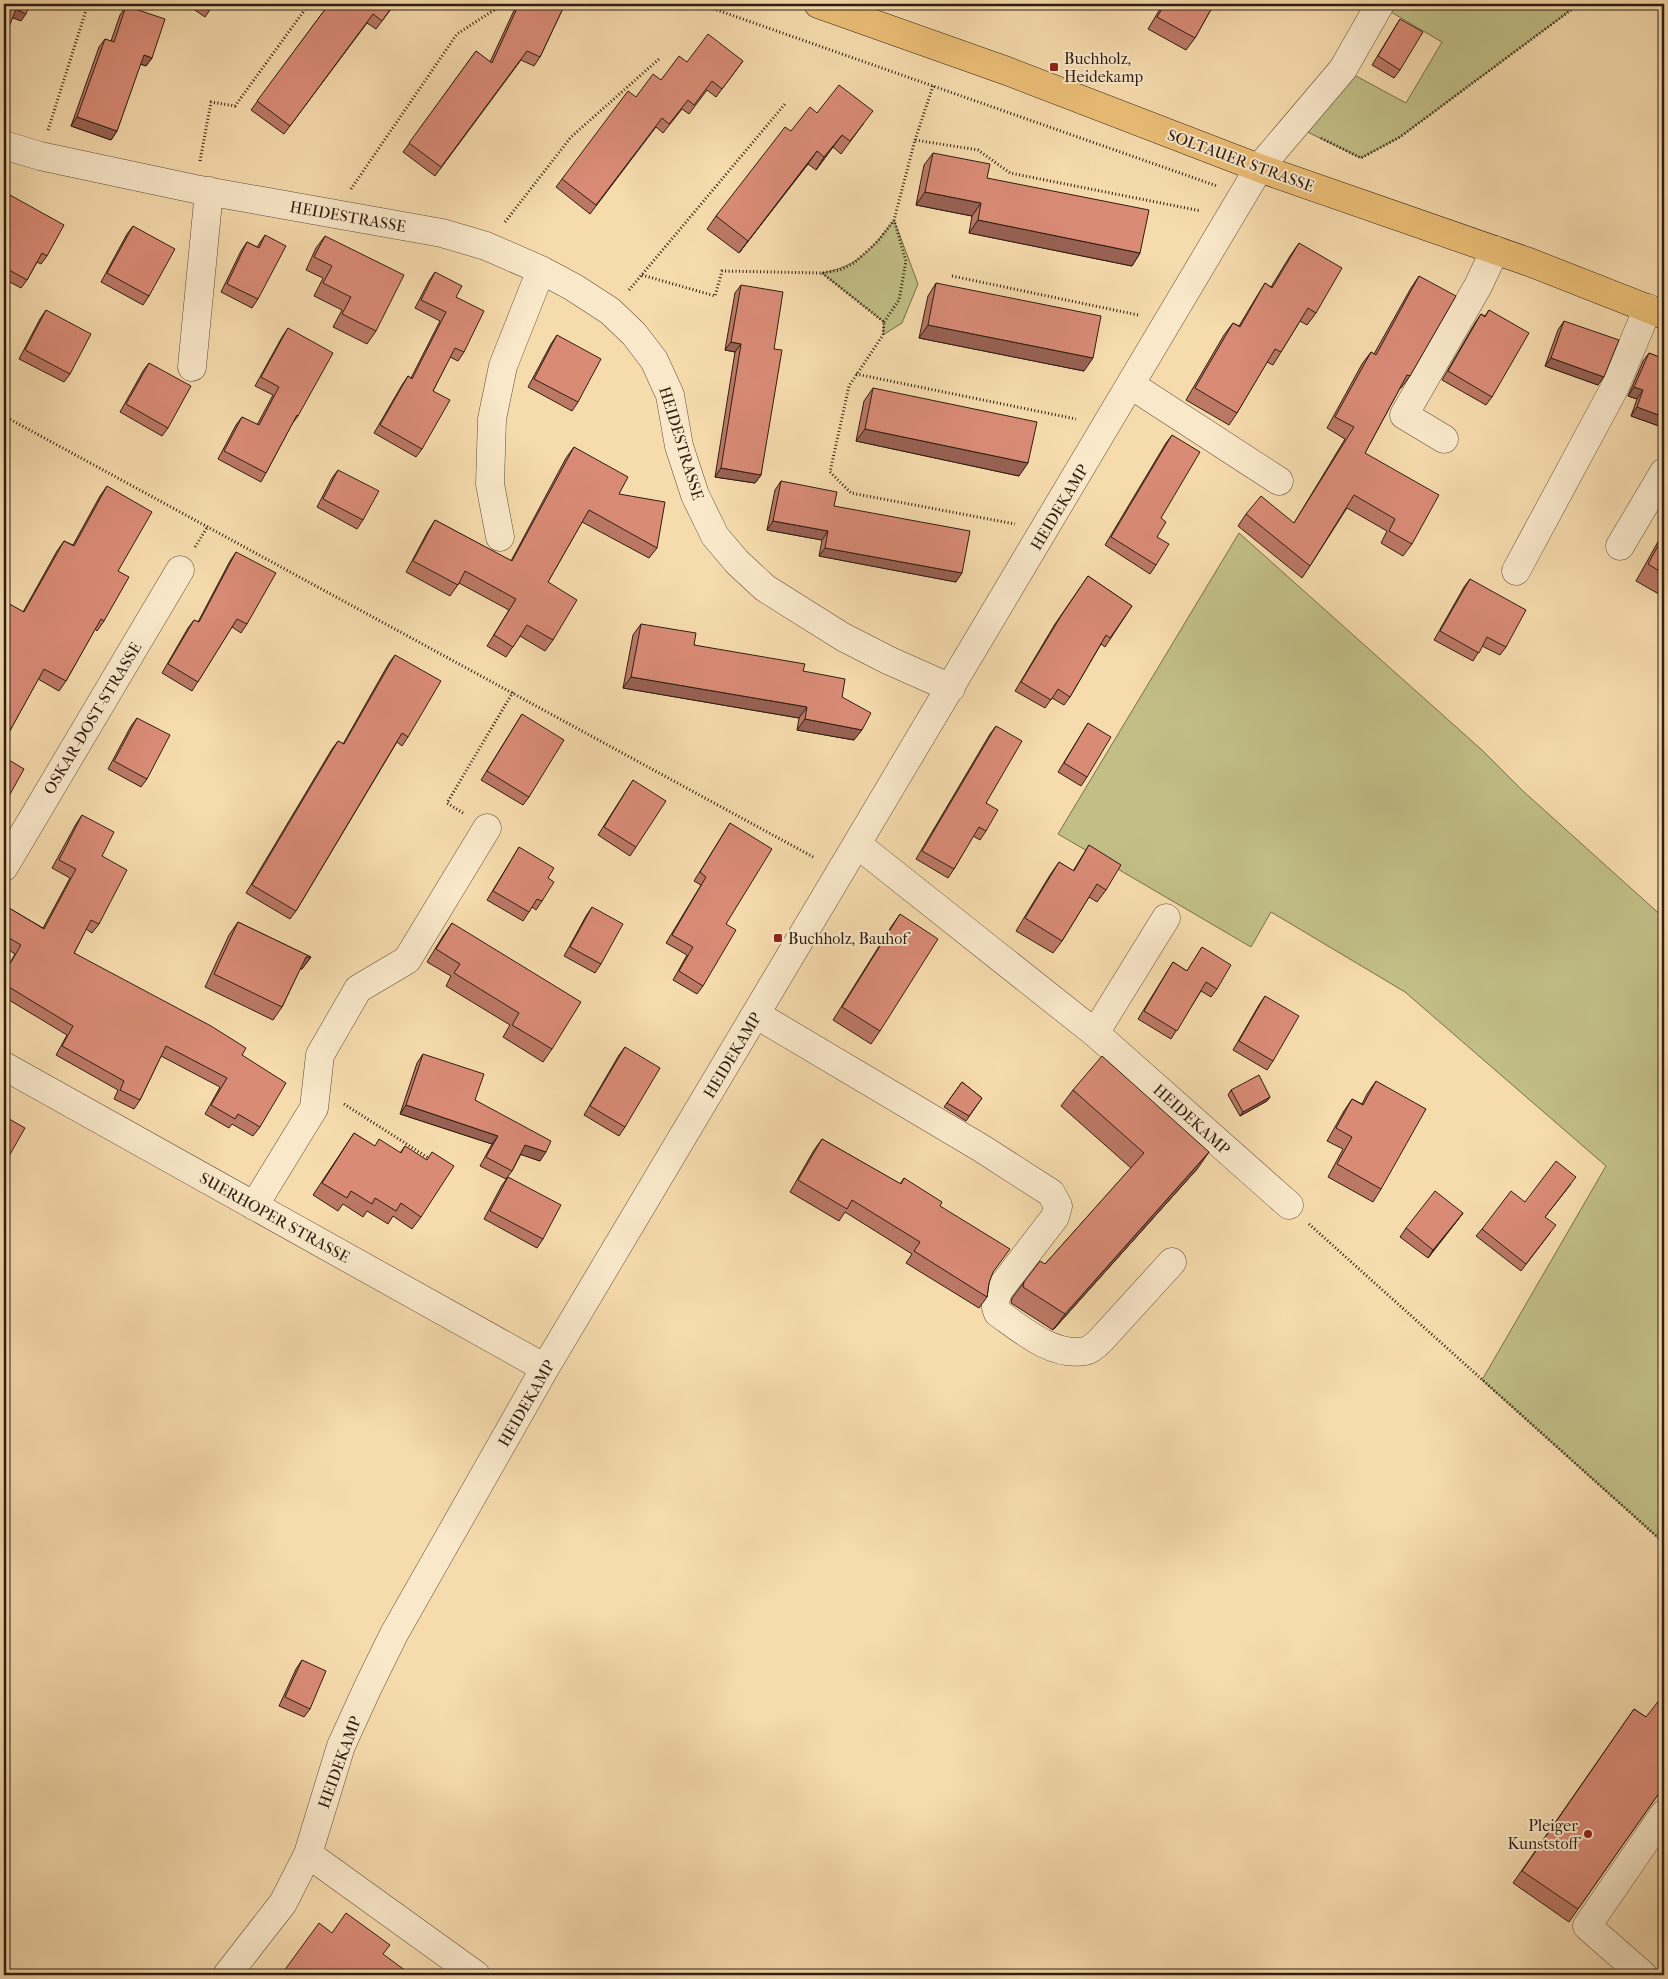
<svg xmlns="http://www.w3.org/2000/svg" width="1668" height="1979" font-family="'IM FELL French Canon',serif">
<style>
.green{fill:#c1be86;stroke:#786e4c}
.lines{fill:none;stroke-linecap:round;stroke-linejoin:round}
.minor-casing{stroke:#614c39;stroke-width:29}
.major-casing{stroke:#2f1d12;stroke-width:29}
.path{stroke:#2f1d12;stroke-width:3;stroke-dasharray:1 2.5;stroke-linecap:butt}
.minor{stroke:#f9e8ca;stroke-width:28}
.major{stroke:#ebbe76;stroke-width:28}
.wall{fill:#bb7865;stroke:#2f1d12}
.shaded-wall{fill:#986153;stroke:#2f1d12}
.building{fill:#d98b76;stroke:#2f1d12}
.poi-dot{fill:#8f2418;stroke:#f9e8ca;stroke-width:2}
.labels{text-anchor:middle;stroke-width:4;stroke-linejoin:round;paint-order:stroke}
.poi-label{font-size:16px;fill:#2f1d12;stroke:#f9e8ca;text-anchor:start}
.street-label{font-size:16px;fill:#2f1d12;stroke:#f9e8ca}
</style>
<rect width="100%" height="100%" fill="#f6dbad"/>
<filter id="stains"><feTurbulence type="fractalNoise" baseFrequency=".004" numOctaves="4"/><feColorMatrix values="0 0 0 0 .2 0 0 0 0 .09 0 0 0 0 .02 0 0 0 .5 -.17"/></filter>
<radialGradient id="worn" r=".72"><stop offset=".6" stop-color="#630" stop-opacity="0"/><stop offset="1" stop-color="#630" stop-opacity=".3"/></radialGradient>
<!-- green -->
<path class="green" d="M1380 4H1579L1400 137 1361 158 1295 126 1343 69 1406 103 1442 42 1379 5Z
M894 220 918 284 902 323 883 335 884 322 822 273C859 266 872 249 894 220Z
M1239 533 1483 751 1523 791 1664 918V1543L1482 1380 1606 1166 1405 992 1271 912 1251 947 1058 834Z"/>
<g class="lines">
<!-- minor casing -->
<g class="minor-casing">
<path id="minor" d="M4 145 40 156 195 189 442 233 486 246 541 270 573 287 610 311 634 334 654 360 670 395 679 446 695 495 715 536 737 562 765 588 843 637 890 661 951 688
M192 367 209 191
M1131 385 1279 481
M1444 439 1404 415 1478 286 1495 250
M500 537 490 484 492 419 503 366 541 270
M1620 546 1664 472
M1516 571 1614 389 1648 308
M858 845 1095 1033 1289 1205
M4 867 180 570
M757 1015 981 1148 1051 1193 1058 1206 1055 1217 999 1290C995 1298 994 1304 998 1313 1022 1330 1053 1357 1085 1351 1091 1350 1097 1344 1101 1340L1172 1262
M1095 1033 1166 918
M4 1066 545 1368
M254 1206 314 1108 320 1055 358 989 407 960 487 828
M308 1854 476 1975
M227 1975 283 1903 308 1854 341 1746 368 1687 394 1634 545 1368 1259 168 1343 69 1380 4
M1643 1975 1587 1926 1664 1814"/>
</g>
<!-- major casing -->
<g class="major-casing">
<path id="major" d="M818 4 1007 71 1259 168 1529 262 1664 315"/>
</g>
<!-- path -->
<path class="path" d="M700 4 1217 186
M48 130 88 4
M1321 138 1361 158 1400 137 1579 4
M915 140 933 86
M200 161 211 102 235 106 309 4
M351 189 457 34 494 10 499 4
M505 222 571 137 659 59
M822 273 884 322 883 335 849 386 830 472 851 493 1015 524
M642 275 715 296 722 271 822 273 840 270 854 263 878 241 894 220 915 140 978 150 1010 173 1201 211
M952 276 1138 315
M629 290 785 104
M884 322 899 300 906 261 894 220
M856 374 1076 419
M4 416 815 858
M195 547 208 526
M463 813 447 803 513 692
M344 1104 430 1159
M1309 1224 1664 1543"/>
<!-- minor -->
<use href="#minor" class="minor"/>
<!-- major -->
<use href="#major" class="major"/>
</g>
<!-- wall -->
<path class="wall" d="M186 4H214L205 17Z
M329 4H405L401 10 394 5 376 29 367 23 284 134 251 110Z
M517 4H565L540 57 534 66 521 60 435 176 403 152 476 51 490 62Z
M1163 4H1214L1195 38 1186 50 1148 29Z
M126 6 152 58 146 66 140 64 117 131 111 140 71 126 99 47 105 39 111 41 120 15Z
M1400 19V70L1394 78 1372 65Z
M743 61 716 97 707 90 689 114 682 109 663 133 656 127 590 214 556 187 562 179 636 97 687 62Z
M817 113 864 123 841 154 833 147 816 170 808 164 739 253 707 229 716 216 791 131Z
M933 153 987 178 1140 253 1132 266 969 233 972 216 916 205 924 165Z
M10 195 47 256 41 264 37 262 27 280 21 288 4 279V203Z
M133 226 149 296 143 305 101 282 127 234Z
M265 235 258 299 252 308 221 292 241 251 247 242 257 247Z
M325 236 376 331 367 344 333 327 342 310 314 296 323 278 306 270 316 248Z
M1299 243 1316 313 1307 325 1300 321 1281 352 1273 365 1267 362 1237 413 1229 425 1186 400 1224 335 1233 323 1239 326 1257 296 1265 283 1271 287 1290 256Z
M435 272 456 297 464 352 458 361 450 357 433 391 422 449 416 457 374 433 402 385 408 376 411 378 440 321 415 308 429 281Z
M1419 276 1410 376 1401 388H1400L1365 453 1412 544 1403 556 1381 543 1387 531 1347 508 1310 566 1302 578 1238 526 1246 514 1294 523 1345 439 1327 428 1362 364 1371 352 1374 354 1411 288Z
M936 283 1084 371 919 338 928 296Z
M741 285 774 349 761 475 755 483 715 477 735 352 725 350 735 293Z
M46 310 70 374 64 382 19 359 40 319Z
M1489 310 1492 397 1486 405 1442 380 1475 323 1481 314 1485 316Z
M1564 321 1598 385 1545 366 1558 330Z
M288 328 298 416 292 424 266 473 261 482 218 459 236 425 242 417 257 425 273 395 255 386 282 337Z
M557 335 578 402 572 411 528 387 551 344Z
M1649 353 1664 359V419L1659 426 1631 416 1637 399 1628 396 1643 361Z
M149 363 168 428 162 436 120 412 143 371Z
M873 388 1019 476 856 441 864 401Z
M1172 435 1161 518 1157 537 1156 565 1150 574 1105 545 1166 443Z
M574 447 619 494 657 548 649 558 582 522 548 582 553 640 545 651 520 636 506 657 487 646 509 610 459 583 450 596 406 572 428 531 435 520 511 561 566 458Z
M338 470 363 520 357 529 317 507 332 478Z
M781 481 834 506 956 582 819 556 822 540 767 530 775 490Z
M107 486 118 571 104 621 97 631 95 629 66 681 59 691 38 679 7 736 4 741V601L23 612 57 551 64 541 73 545 100 496Z
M1664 531V597L1636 581Z
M236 552 247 624 241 633 232 627 192 691 162 673 188 628 194 620 198 622 230 561Z
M1088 576 1132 606 1105 647 1101 644 1070 697 1064 705 1052 698 1045 708 1015 691 1055 624Z
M1470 579 1506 647 1500 655 1482 646 1473 661 1434 640 1464 587Z
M641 624 694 645 803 671 842 697 854 740 797 730 799 718 623 688 633 635Z
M395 655 408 737 402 746 397 742 296 911 290 919 246 893 332 749 338 741 343 744 389 663Z
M522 714 529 797 523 805 481 780Z
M137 718 147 779 141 787 108 769 131 726Z
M1088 723 1087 777 1081 786 1058 772Z
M996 726 986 803V831L980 840 973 836 954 869 948 878 916 859 990 734Z
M4 757 9 796 4 803Z
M633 780 636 847 630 856 598 835Z
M82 815 102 856 99 924 92 933 86 929 74 953 242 1055 260 1127 253 1136 232 1124 229 1128 205 1114 220 1087 161 1056 140 1100 134 1109 114 1099 118 1090 56 1055 67 1035 4 997V973L15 954 4 947V916L9 908 43 928 70 878 52 868 76 824Z
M730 823 726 924 703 986 697 994 673 980 687 955 666 943 701 885 694 881Z
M1089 845 1106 890 1097 902 1089 897 1062 941 1053 953 1016 931 1050 875 1059 862 1073 871Z
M519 847 548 878 542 901 536 910 532 907 523 921 487 900Z
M592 907 601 964 595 973 564 956 586 916Z
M900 914 880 1031 871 1044 833 1020 891 927Z
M238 922 311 957 302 969H300L282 1007 273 1020 205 987 229 935Z
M452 923 552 1049 543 1062 503 1037 510 1025 446 986 451 976 427 962 443 936Z
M1202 947 1217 989 1211 997 1201 991 1171 1039 1138 1019 1173 962 1187 971Z
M1265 996 1273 1061 1267 1070 1233 1050 1259 1005Z
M625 1047V1127L619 1136 584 1115 619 1055Z
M423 1054 475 1100 540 1161 521 1154 512 1171 506 1179 480 1166 492 1144 400 1114 417 1063Z
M1376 1081 1381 1189 1373 1202 1328 1177 1343 1149 1327 1141 1344 1111 1352 1099 1362 1104 1367 1094Z
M962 1082 982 1098 966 1121 944 1107Z
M1073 1090 1198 1168 1053 1330 1011 1303 1012 1298 1024 1282 1045 1264 1131 1168 1061 1106Z
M1231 1090 1270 1097 1267 1101 1240 1116 1228 1095Z
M354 1133 374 1146 400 1153 405 1146 421 1217 412 1229 393 1216 388 1224 367 1211 363 1217 343 1204 338 1211 313 1195Z
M822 1139 900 1184 904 1178 940 1206 992 1273 989 1283 987 1297 979 1308 906 1263 912 1254 845 1212 839 1221 790 1192 814 1150Z
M508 1177 543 1239 537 1248 484 1219 502 1185Z
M1571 1184 1545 1217 1550 1233 1521 1271 1476 1236 1482 1229 1525 1202Z
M1463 1213 1428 1258 1400 1237 1406 1228Z
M302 1660 310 1709 304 1717 279 1706 296 1669Z
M1634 1709 1646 1717 1664 1786 1569 1922 1513 1883Z"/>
<!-- shaded-wall -->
<path class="shaded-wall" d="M16 9 26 14 21 21 10 17Z
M144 55 152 58 146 66 138 63Z
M77 117 117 131 111 140 71 126Z
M842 135 833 147 816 170 824 157Z
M817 151 808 164 739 253 748 241Z
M925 192 981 203 972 216 916 205Z
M978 220 1140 253 1132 266 969 233Z
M928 325 1093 358 1084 371 919 338Z
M731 342 741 344 735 352 725 350Z
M1551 358 1604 377 1598 385 1545 366Z
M1634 387 1643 390 1637 399 1628 396Z
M1637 407 1664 417V419L1659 426 1631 416Z
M865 429 1028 463 1019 476 856 441Z
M721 468 761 475 755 483 715 477Z
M773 521 828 531 822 540 767 530Z
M825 548 962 573 956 582 819 556Z
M631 677 807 707 799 718 623 688Z
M805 719 862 730 854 740 797 730Z
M306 957H311L302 969H297Z
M1270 1097 1267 1101 1240 1116 1243 1112Z
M406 1105 498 1136 492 1144 400 1114Z
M525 1145 546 1152 540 1161 519 1154Z
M1209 1152 1198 1168 1053 1330 1065 1314Z
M1463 1213 1457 1221 1428 1258 1433 1250Z"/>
<!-- building -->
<path class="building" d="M4 4H30L26 14 16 9 4 40Z
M329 4H394L382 21 373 14 290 126 257 101Z
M519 4H565L540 57 527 51 441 167 409 143 476 51 492 63Z
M1165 4H1214L1195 38 1157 17Z
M126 6 165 19 152 58 144 55 117 131 77 117 105 39 114 42Z
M1400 19 1423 32 1400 70 1378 56Z
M708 34 743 61 722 89 712 81 694 105 688 100 669 124 662 118 596 205 562 179 628 91 636 97 653 74 661 80 679 56 687 62Z
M839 85 873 111 850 141 842 135 824 157 817 151 748 241 716 216 785 127 791 131 810 107 817 113Z
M933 153 990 164 987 178 1149 210 1140 253 978 220 981 203 925 192Z
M10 195 64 225 47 256 42 253 27 280 4 267V205Z
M133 226 175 249 149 296 107 273Z
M265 235 286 246 258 299 227 284 247 242 259 248Z
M325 236 404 275 376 331 342 314 351 297 323 283 332 266 314 257Z
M1299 243 1342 268 1316 313 1308 308 1281 352 1275 349 1237 413 1195 388 1233 323 1240 327 1265 283 1272 288Z
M435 272 462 286 456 297 484 311 464 352 455 348 433 391 450 400 422 449 380 425 408 376 412 379 446 312 421 300Z
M1419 276 1456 296 1410 376 1407 375 1365 453 1439 495 1412 544 1389 531 1395 519 1354 495 1310 566 1246 514 1261 496 1294 523 1354 427 1335 417 1371 352 1376 355Z
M936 283 1101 316 1093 358 928 325Z
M741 285 783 292 774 349 782 350 761 475 721 468 741 344 731 342Z
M46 310 91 334 70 374 25 350Z
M1489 310 1529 333 1492 397 1448 371 1481 314 1485 317Z
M1564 321 1619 340 1604 377 1551 358Z
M288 328 333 353 298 416 297 415 266 473 224 451 242 417 259 425 279 387 261 377Z
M557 335 601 359 578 402 534 379Z
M1649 353 1664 359V417L1637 407 1643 390 1634 387Z
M149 363 191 386 168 428 126 404Z
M873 388 1037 422 1028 463 865 429Z
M1172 435 1200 452 1161 518 1166 522 1157 537 1169 544 1156 565 1111 537Z
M574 447 628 477 619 494 665 502 657 548 589 510 548 582 577 600 553 640 527 625 513 647 494 635 516 599 465 571 458 585 413 561 435 520 512 561Z
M338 470 379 491 363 520 323 499Z
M781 481 837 492 834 506 970 531 962 573 825 548 828 531 773 521Z
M107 486 152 512 118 571 129 577 104 621 101 619 66 681 44 669 7 736 4 734V650L5 647 4 646V601L24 612 64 541 74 546Z
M1664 535V574L1648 564Z
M236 552 276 573 247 624 237 619 198 682 168 664 194 620 199 622Z
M1088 576 1132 606 1110 638 1106 635 1070 697 1058 689 1051 700 1021 682 1061 616Z
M1470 579 1526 610 1506 647 1487 637 1479 653 1440 631Z
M641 624 696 633 694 645 805 664 803 671 845 679 842 697 871 713 862 730 805 719 807 707 631 677Z
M395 655 441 681 408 737 402 733 296 911 252 885 338 741 344 744Z
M522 714 564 740 529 797 487 771Z
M137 718 170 735 147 779 114 761Z
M1088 723 1111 737 1087 777 1064 763Z
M996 726 1022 741 986 803 998 810 986 831 979 827 954 869 922 851Z
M4 757 24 769 9 796 4 793Z
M633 780 666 801 636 847 604 827Z
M82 815 114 832 102 856 127 870 99 924 91 920 74 953 211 1026 246 1048 242 1055 286 1083 260 1127 238 1114 235 1119 211 1105 227 1078 166 1046 140 1100 120 1090 124 1081 62 1046 73 1026 4 984V974L21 945 4 935V917L9 908 44 929 76 869 59 860Z
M730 823 772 849 726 924 736 930 703 986 679 971 693 947 672 935 706 877 700 872Z
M1089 845 1121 865 1106 890 1097 884 1062 941 1025 918 1059 862 1074 871Z
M519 847 554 868 548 878 554 882 542 901 537 899 529 912 493 891Z
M592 907 623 924 601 964 570 947Z
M900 914 938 939 880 1031 842 1007Z
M238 922 311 957H306L282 1007 214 974Z
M452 923 581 1002 552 1049 512 1025 519 1013 454 973 460 964 436 949Z
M1202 947 1231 965 1217 989 1206 982 1177 1031 1144 1011 1173 962 1187 971Z
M1265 996 1299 1016 1273 1061 1239 1041Z
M625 1047 660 1068 625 1127 590 1106Z
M423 1054 484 1074 475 1100 551 1141 546 1152 525 1145 512 1171 486 1157 498 1136 406 1105Z
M1102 1056 1209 1152 1065 1314 1023 1287 1024 1282 1040 1261 1045 1264 1144 1153 1073 1090Z
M1259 1075 1270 1097 1243 1112 1231 1090Z
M1376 1081 1426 1109 1381 1189 1337 1164 1352 1137 1336 1128 1352 1099 1363 1105Z
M962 1082 982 1098 969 1116 947 1103Z
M4 1116 25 1128 4 1165Z
M354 1133 375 1146 379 1139 401 1153 405 1146 427 1160 432 1152 454 1166 421 1217 401 1203 396 1211 375 1198 372 1204 351 1191 347 1198 322 1183Z
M822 1139 901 1184 904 1178 942 1202 940 1206 1010 1249 993 1272 989 1283 987 1297 914 1251 920 1242 852 1200 847 1209 798 1180Z
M1556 1161 1576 1177 1545 1217 1556 1225 1526 1264 1482 1229 1511 1191 1525 1202Z
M508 1177 561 1205 543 1239 490 1211Z
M1435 1191 1463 1213 1433 1250 1406 1228Z
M302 1660 326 1671 310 1709 285 1697Z
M1664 1694V1786L1578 1909 1522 1871 1634 1709 1646 1717Z
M346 1913 390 1945 383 1954 406 1971 403 1975H281L319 1923 332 1933Z"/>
<!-- markers -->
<g class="poi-dot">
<rect x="1049" y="62" width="10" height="10" rx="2.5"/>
<rect x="773" y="933" width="10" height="10" rx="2.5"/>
<circle cx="1588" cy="1834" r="5"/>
</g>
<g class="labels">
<!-- poi labels -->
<g class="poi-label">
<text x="1064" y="64">Buchholz,<tspan x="1064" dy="18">Heidekamp</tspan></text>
<text x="788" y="944">Buchholz, Bauhof</text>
<text x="1578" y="1831" text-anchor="end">Pleiger<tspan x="1578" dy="18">Kunststoff</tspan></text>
</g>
<!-- street labels -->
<g class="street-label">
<text transform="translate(1241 160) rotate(20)" y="6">SOLTAUER STRASSE</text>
<text transform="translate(348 216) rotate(10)" y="6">HEIDESTRASSE</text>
<text transform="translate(682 443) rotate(73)" y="6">HEIDESTRASSE</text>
<text transform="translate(1059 507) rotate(-59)" y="6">HEIDEKAMP</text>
<text transform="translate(92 718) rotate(-59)" y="6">OSKAR-DOST-STRASSE</text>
<text transform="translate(732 1055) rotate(-59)" y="6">HEIDEKAMP</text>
<text transform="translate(1192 1119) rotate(42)" y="6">HEIDEKAMP</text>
<text transform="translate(275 1217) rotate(29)" y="6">SUERHOPER STRASSE</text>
<text transform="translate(526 1403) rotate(-60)" y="6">HEIDEKAMP</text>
<text transform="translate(339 1762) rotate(-70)" y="6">HEIDEKAMP</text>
</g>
</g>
<!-- margin -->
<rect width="1668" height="1979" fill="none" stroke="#f6dbad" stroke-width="20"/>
<rect x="5" y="5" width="1658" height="1969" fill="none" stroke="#2f1d12" stroke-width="2.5"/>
<rect x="10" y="10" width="1648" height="1959" fill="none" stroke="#2f1d12"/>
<rect width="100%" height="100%" filter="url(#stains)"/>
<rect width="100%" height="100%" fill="url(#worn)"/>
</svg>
